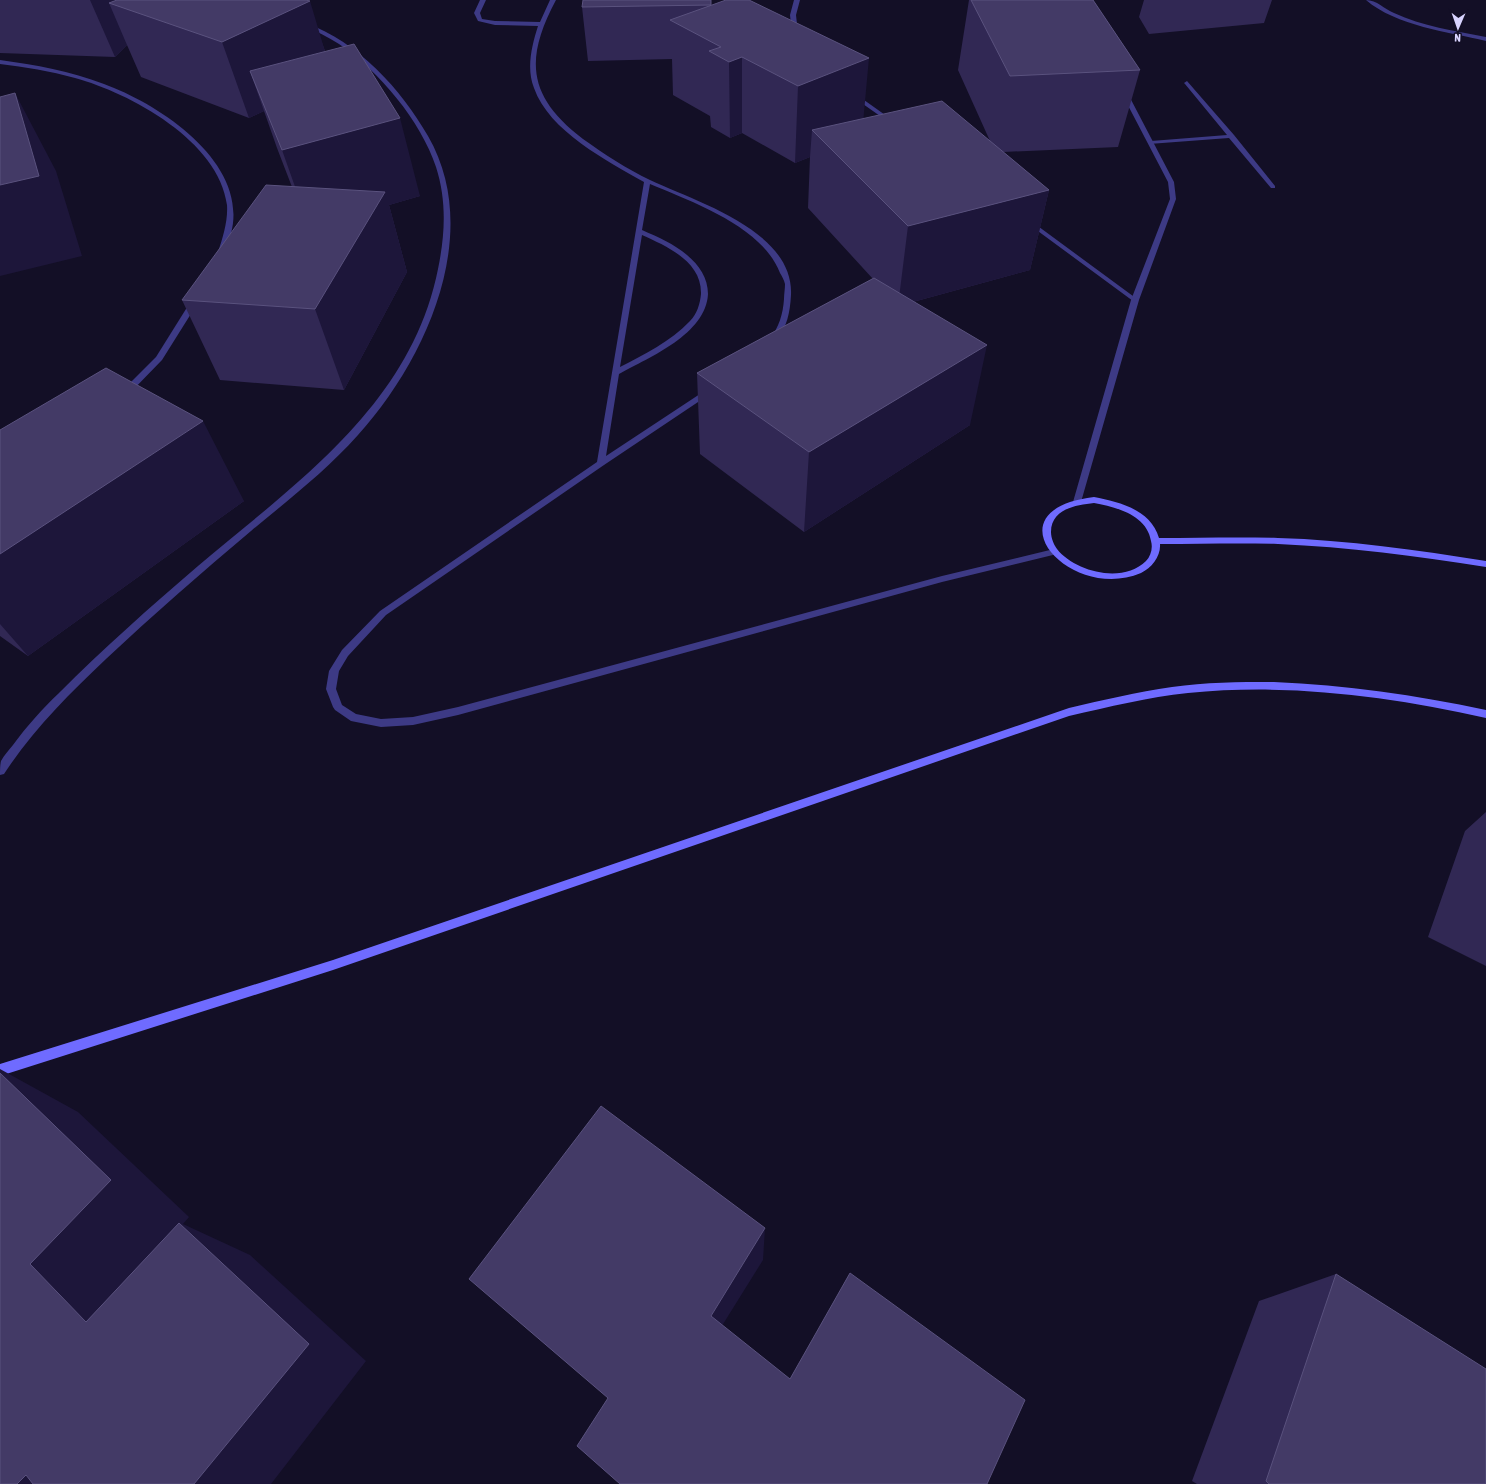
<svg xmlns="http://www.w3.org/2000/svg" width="1486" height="1484" font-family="'Asap Condensed',sans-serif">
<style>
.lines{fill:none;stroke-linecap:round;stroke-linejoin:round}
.lane{fill:#3d3a85;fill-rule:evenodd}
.street{fill:#3d3a85;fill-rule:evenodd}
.secondary{fill:#6f6bff;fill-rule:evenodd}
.wall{fill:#312854}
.shaded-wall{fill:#1d163a}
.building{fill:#433a66;stroke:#5a527e}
</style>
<rect width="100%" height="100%" fill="#130f26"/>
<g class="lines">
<!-- lane -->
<path class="lane" d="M480 0H486L480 13 482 19 495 21 540 22 550 0H556C524 60 528 97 583 139 604 154 627 169 650 180 697 202 794 231 791 295 790 313 787 326 777 341H771L770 339C779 327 783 314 784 299 784 294 785 289 785 284 784 280 782 276 780 273 762 226 692 202 650 184L642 230C658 237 674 244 687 255 699 265 708 278 708 294 706 334 650 357 619 374L606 456 706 390H712L713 392 604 465 386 615 348 656 339 671 336 689 342 705 356 714 381 719 413 717 458 707 942 576 1054 549 1057 550 1058 552 1057 554 942 582 458 715 413 725 381 727 351 721 335 710 333 707 326 689 329 671 342 650 380 611 597 462 644 182C607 161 549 131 534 88 526 68 532 45 538 26L495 25 478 21 474 13ZM642 235C666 246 702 261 701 294 700 304 697 314 690 321 670 342 645 354 620 367Z
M794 0H800L796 15 798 33 795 35 792 33 790 15Z
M1187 81 1234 135 1275 186V188H1271L1229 138 1149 144V142L1151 141 1227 135 1185 84 1184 83Z
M853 95H857L895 122 890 123 853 97Z
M1027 221H1031L1137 299V301H1133L1027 223Z"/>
<!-- street -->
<path class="street" d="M1366 0C1377 0 1384 9 1394 13 1422 26 1455 31 1486 37V41C1449 32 1396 26 1366 0Z
M306 23C358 42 401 89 428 136 484 233 426 360 358 435 326 471 287 501 251 531 201 573 153 615 106 659 68 695 32 731 4 774L0 775C0 770 0 765 1 761 4 755 9 750 13 745 27 726 42 709 59 693 103 649 150 607 198 566 296 483 411 405 438 269 445 235 447 201 436 167 421 121 379 71 339 44 328 37 316 31 304 26L303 25Z
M0 60C36 65 70 71 104 84 167 107 266 175 223 253L218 252C223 237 228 221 227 205 219 141 130 93 75 78 50 71 25 67 0 64Z
M1122 91 1127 92 1174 182 1176 199 1139 300 1081 502 1077 505 1073 502 1131 300 1170 199 1168 182 1121 92Z
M195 299 199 301 162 360 128 395H122V391L156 357 191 301Z"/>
<!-- secondary -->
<path class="secondary" d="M1094 497C1120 502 1151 510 1159 538 1199 538 1238 537 1278 538 1348 540 1417 550 1486 561V567C1417 556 1348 547 1278 544 1239 543 1200 544 1160 544 1161 556 1152 568 1141 573 1070 603 986 510 1094 497ZM1094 503C1116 507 1147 515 1151 541 1153 548 1151 556 1146 561 1123 584 1075 572 1057 549 1054 545 1051 538 1051 532 1051 509 1076 505 1094 503Z
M1274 682C1346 685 1415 695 1486 710V718C1388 696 1289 683 1188 693 1148 697 1109 707 1069 716L333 970 0 1076V1064L333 960 1069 708C1103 700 1137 692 1172 687 1206 682 1240 682 1274 682Z"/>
</g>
<!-- wall -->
<path class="wall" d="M0 0H306L325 51 420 196 389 205 407 272 344 390 220 380 182 300 292 187 277 148 264 111 249 118 141 77 127 45 115 57 0 53Z
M711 0V5L864 118 990 141 958 70 969 0H1093L1140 70 1118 147 1003 152 1049 190 1030 270 913 302 970 425 804 532 700 454 697 373 873 279 808 208 810 157 795 163 742 133 730 138 711 127 710 116 673 95 672 59 588 61 582 7Z
M1144 0H1272L1264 23 1149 34 1139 17Z
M0 430 244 501 28 656 0 636Z
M1486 812V966L1428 937 1465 831Z
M1336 1274 1486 1484H1197L1192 1481 1259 1301Z"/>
<!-- shaded-wall -->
<path class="shaded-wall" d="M90 0H157L109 3 127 45 115 57Z
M310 1 332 75 250 71 264 111 249 118 222 42Z
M742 57V133L730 138 729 62Z
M869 58 862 134 812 130 810 157 795 163 798 86Z
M15 93 56 171 82 256 0 276V185Z
M400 118 420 196 389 205 407 272 344 390 315 309 310 229 282 150Z
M1049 190 1030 270 898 306 908 226Z
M987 345 970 425 804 532 809 452Z
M203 421 244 501 28 656 0 624V554Z
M0 1069 78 1112 189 1217 183 1224 250 1255 366 1361 271 1484H194L86 1322 30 1264 0 1073Z
M765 1228 763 1260 715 1337 711 1316Z
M26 1475 118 1484H17Z"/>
<!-- building -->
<path class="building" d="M117 0H306L310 1 222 42 109 3Z
M583 0H711V5L582 7Z
M726 0H749L869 58 798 86 742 57 729 62 709 51 721 47 670 20Z
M971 0H1093L1140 70 1010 76Z
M354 44 400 118 282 150 250 71Z
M15 93 39 176 0 185V97Z
M942 101 1049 190 908 226 812 130Z
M266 185 385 192 315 309 182 300Z
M874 278 987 345 809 452 697 373Z
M106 368 203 421 0 554V430Z
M0 1073 111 1180 30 1264 86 1322 179 1223 309 1344 194 1484H33L26 1475 17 1484H0Z
M601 1106 765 1228 711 1316 790 1379 850 1273 1025 1400 987 1484H620L577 1446 608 1398 469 1279Z
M1336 1274 1486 1369V1484H1269L1266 1481Z"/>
<!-- north arrow -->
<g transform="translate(1458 28) rotate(182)" stroke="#130f26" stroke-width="3" paint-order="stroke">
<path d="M0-3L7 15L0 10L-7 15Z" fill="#d9d4ff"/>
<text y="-6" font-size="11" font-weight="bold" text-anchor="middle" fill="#d9d4ff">N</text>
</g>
</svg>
